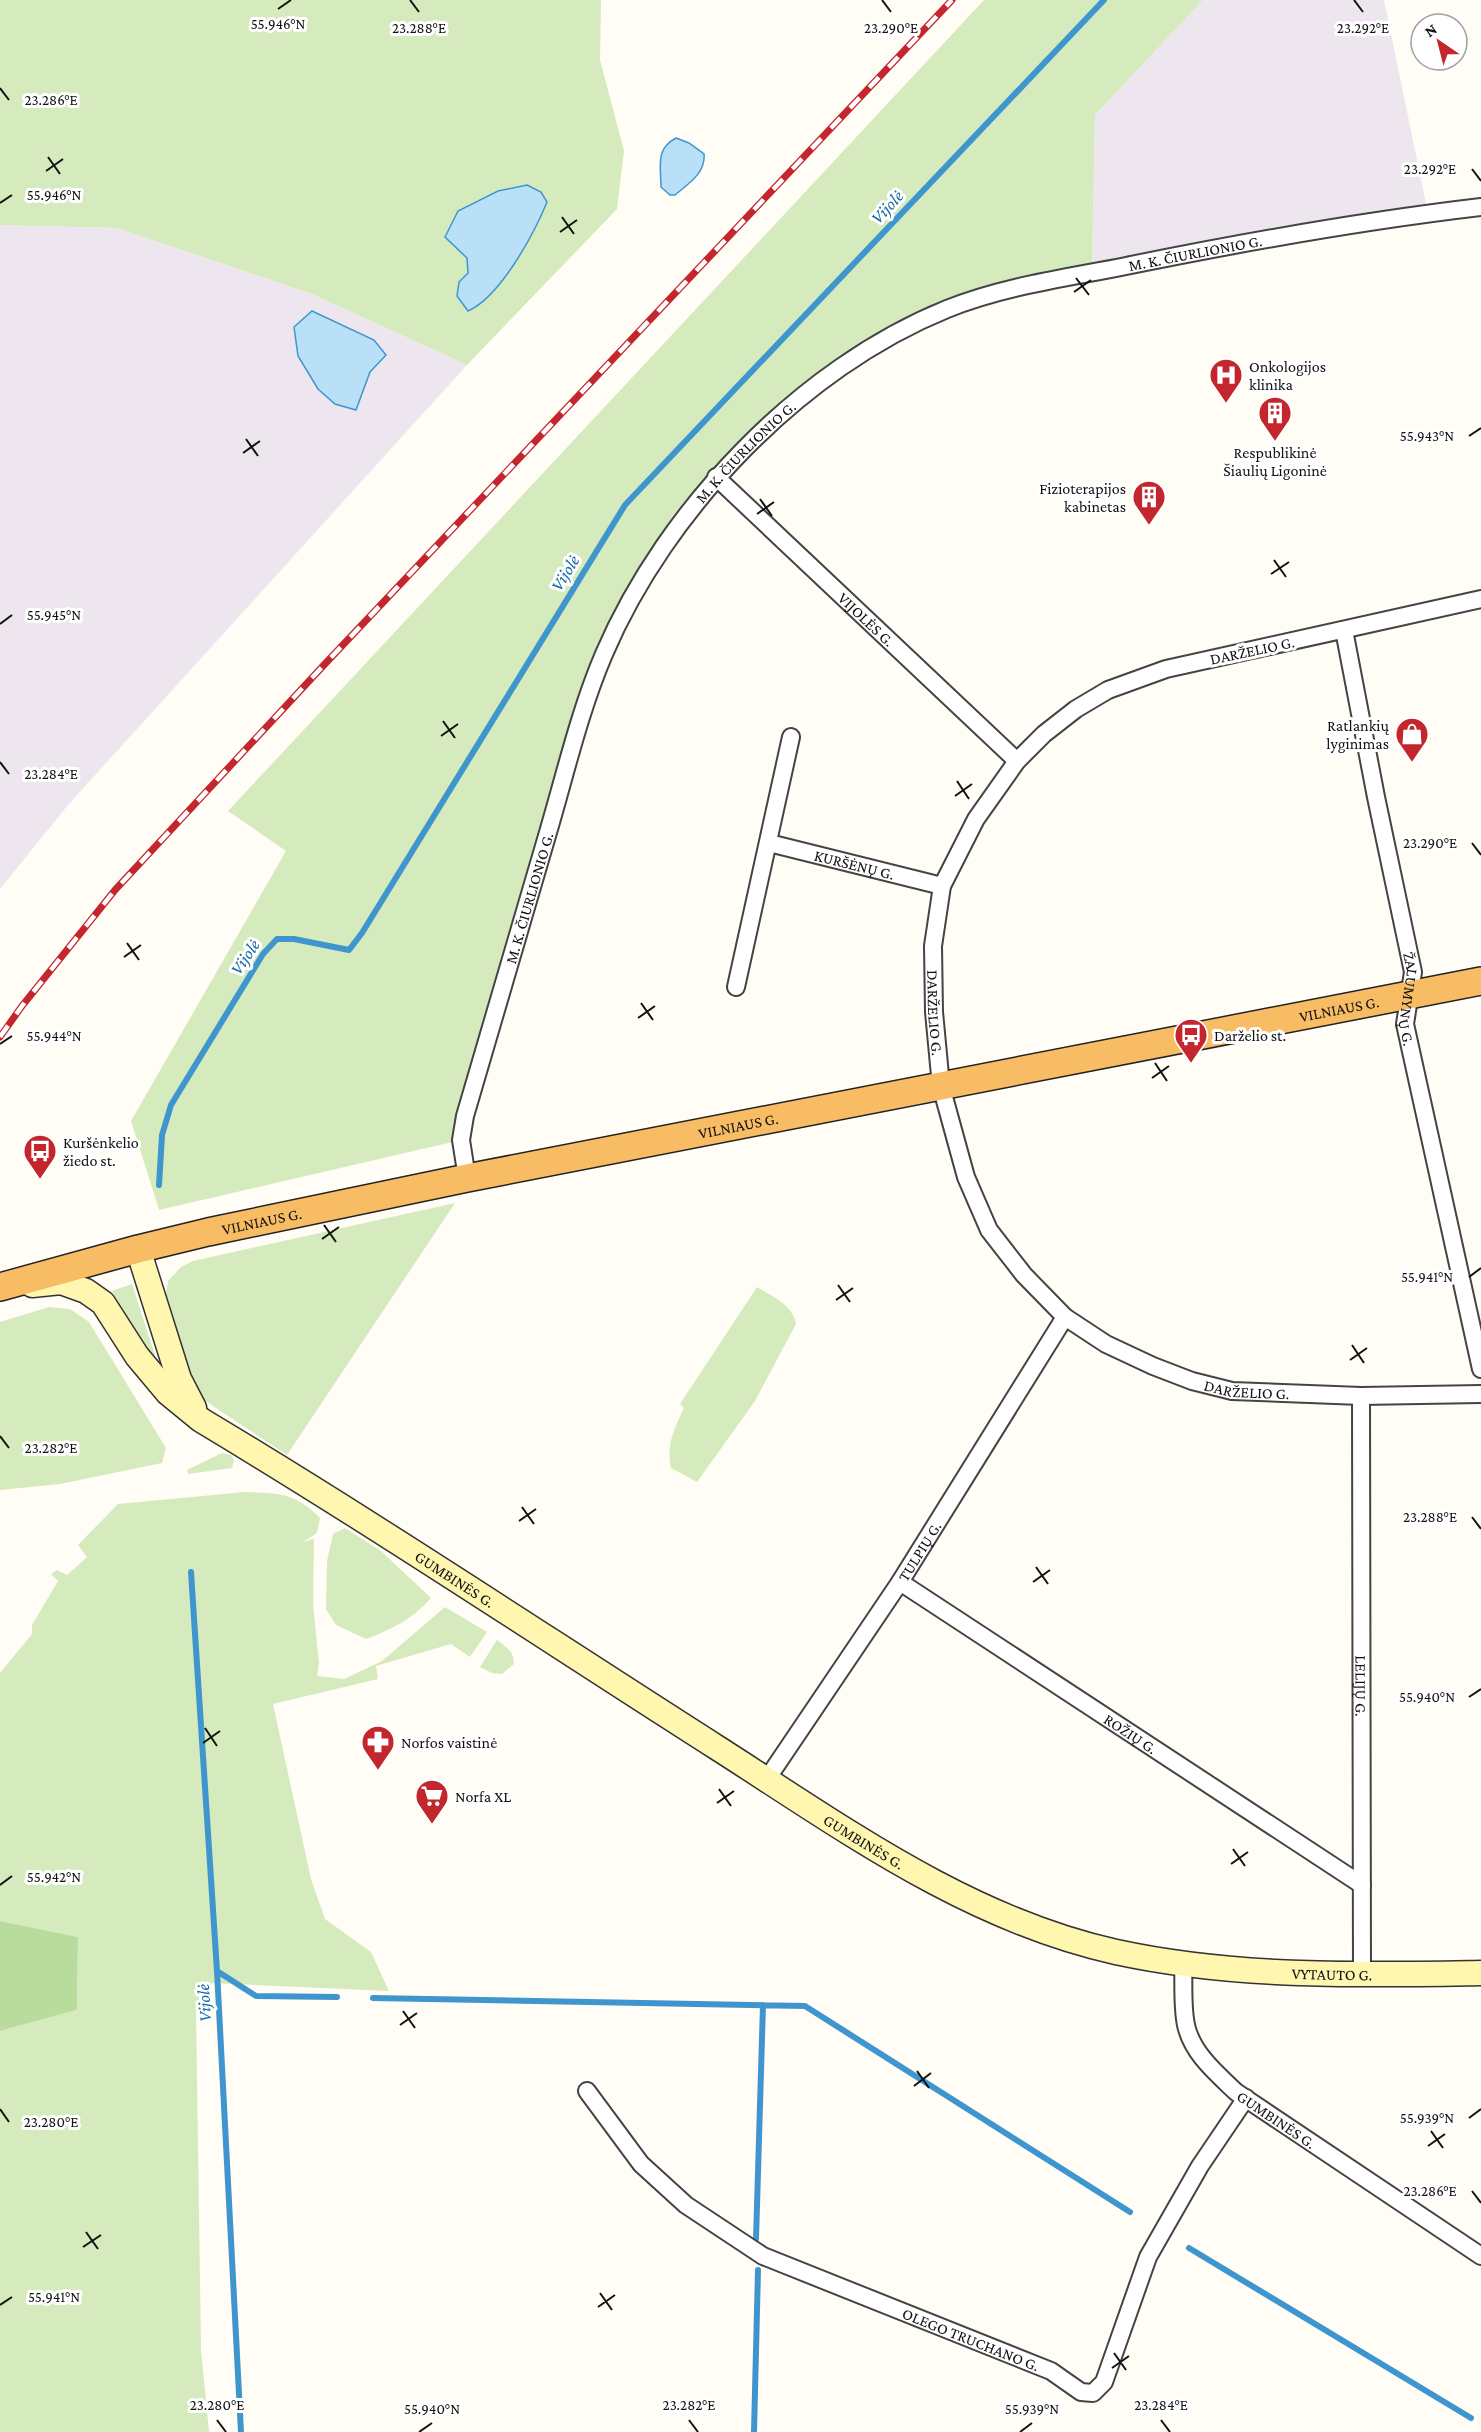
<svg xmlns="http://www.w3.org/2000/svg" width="1481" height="2432" font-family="'Crimson Pro',serif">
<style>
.industrial{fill:#eee6ef}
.green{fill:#d5ebbd}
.forest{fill:#b9dc9c}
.water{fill:#b9e0f7;stroke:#3f96cf;stroke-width:1.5}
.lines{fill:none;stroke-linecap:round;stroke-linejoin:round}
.stream{stroke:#3f96cf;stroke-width:6}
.minor-casing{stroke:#444;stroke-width:20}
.secondary-casing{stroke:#333;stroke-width:27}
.trunk-casing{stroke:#222;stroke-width:30}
.minor{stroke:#fff;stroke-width:16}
.secondary{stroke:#fff6b0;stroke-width:24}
.trunk{stroke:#f7bc64;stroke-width:27}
.rail-casing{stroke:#c4262e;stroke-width:7}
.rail{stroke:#fff;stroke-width:4.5;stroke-dasharray:14;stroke-linecap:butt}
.ticks{fill:none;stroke:#111;stroke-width:2}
.labels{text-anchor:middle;stroke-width:6;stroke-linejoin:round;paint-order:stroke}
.street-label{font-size:16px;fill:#111;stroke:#fff}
.poi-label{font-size:16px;fill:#111;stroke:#fff;text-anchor:start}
.water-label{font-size:18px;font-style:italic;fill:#1768a6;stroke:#fff}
.ticks-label{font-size:15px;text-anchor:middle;fill:#111;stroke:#fff;stroke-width:6;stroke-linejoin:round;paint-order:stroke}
</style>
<rect width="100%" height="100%" fill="#fffdf5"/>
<!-- industrial -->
<path class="industrial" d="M1203 0H1384L1428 213 1092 273 1095 115Z
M0 225 117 228 312 294 467 365 68 805 0 889Z"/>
<!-- green -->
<path class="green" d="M0 0H601L600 60 624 151 617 209 467 365 312 294 117 228 0 225Z
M984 0H1203L1095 115 1092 273 949 308 839 369 716 477 604 655 461 1140 159 1210 131 1121 286 851 228 811Z
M455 1203 287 1455 201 1398 194 1387 177 1342 166 1294 168 1281 181 1267 193 1261Z
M132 1284 155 1355 153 1358 147 1354 112 1291Z
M757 1287C773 1297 792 1304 796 1324L755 1401 697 1482 671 1468C666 1445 674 1429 684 1408L680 1404Z
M49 1307 70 1309 89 1322 166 1448 162 1463 60 1484 0 1490V1322Z
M222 1453 231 1455 234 1460 232 1468 188 1474 187 1470Z
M245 1492C278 1493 296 1493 320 1518L317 1533 303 1542 314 1539 313 1604 319 1663 317 1676 344 1679 382 1661 445 1607 487 1632 470 1657 451 1644 376 1666 378 1679 273 1704 311 1879 325 1919 371 1952 389 1991 212 1983 196 2010 201 2350 209 2432H0V2031L77 2010 78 1937 0 1921V1673L32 1634V1625L58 1581 51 1574 57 1570 67 1575 87 1557 78 1545 118 1504Z
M345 1528 381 1551 431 1598C414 1618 391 1630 366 1639L336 1625 326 1609 327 1561 333 1534Z
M497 1640C506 1647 514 1651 514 1664L502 1674 492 1673 480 1667Z"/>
<!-- forest -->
<path class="forest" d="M0 1921 78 1937 77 2010 0 2031Z"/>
<!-- water -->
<path class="water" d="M676 138 689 143 704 154C706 173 688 184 675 195H670L661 187C661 166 655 149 676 138Z
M527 185 541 192 547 202C534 234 500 297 468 311L457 296 459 282 468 273 467 258 445 237 458 211 498 191Z
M312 311 374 340 386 355 370 372 356 410 335 404 318 389 298 356 294 327Z"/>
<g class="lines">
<!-- stream -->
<path class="stream" d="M159 1185 162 1135 171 1105 263 954 277 939H294L349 950 362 933 625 505 1104 0
M191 1572 217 1971 241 2432
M217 1971 256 1996 337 1997
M373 1998 805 2006 1130 2212
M756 2239 763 2005
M1189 2248 1471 2418
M754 2432 758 2270"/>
<!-- minor casing -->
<g class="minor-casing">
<g id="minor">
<path id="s1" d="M716 477 1017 761"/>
<path id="s2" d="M1481 599 1166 669 1108 690 1076 709 1044 734 1017 761 976 819 942 886 933 946 934 1012 941 1086 966 1177 989 1230 1024 1275 1065 1317 1106 1344 1153 1366 1192 1381 1232 1391 1361 1396 1481 1394"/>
<path id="s3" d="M1344 630 1376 797 1413 972 1405 1024 1481 1369"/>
<path id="s4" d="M769 843 942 886"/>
<path d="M736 987 791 737"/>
<path id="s5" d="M467 1178 461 1140 465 1116C493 1020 521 925 549 829 566 771 580 710 604 654 666 509 801 368 947 309 1004 286 1066 278 1126 266 1244 242 1362 221 1481 207"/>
<path id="s6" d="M1361 1396 1362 1974"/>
<path id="s7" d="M900 1582 1362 1885"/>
<path id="s8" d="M767 1779 900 1582 1065 1317"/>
<path id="s9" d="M1183 1964C1184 1984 1182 2006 1186 2025 1192 2053 1216 2073 1236 2092L1481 2256"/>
<path id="s10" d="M587 2091 641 2164 686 2205 763 2256 1051 2371 1081 2392 1093 2393 1104 2382 1148 2257 1200 2166 1246 2098"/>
</g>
</g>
<!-- secondary casing -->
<g class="secondary-casing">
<g id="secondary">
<path d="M138 1249 179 1379 194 1408"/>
<path id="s11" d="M32 1285 61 1282 86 1291 103 1303 137 1356 168 1393 201 1420C376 1525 545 1638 716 1747 843 1828 967 1919 1116 1952 1236 1978 1359 1975 1481 1973"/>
</g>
</g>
<!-- trunk casing -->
<g class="trunk-casing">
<g id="trunk">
<path id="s12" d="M0 1287 138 1249 208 1232 467 1178 1481 981"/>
</g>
</g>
<!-- minor -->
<use href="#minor" class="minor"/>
<!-- secondary -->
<use href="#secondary" class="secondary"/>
<!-- trunk -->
<use href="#trunk" class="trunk"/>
<!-- rail casing -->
<g class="rail-casing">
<path id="rail" d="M0 1037 22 1006 115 890 323 666 952 0"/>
</g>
<!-- rail -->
<use href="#rail" class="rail"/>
</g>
<!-- ticks -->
<path class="ticks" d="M410 0 419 12M882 0 891 12M1354 0 1363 12M278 9 291 0M0 88 9 100M48 157 60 174M1472 169 1481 181M46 171 63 159M0 203 12 195M562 217 574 234M560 232 577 220M1076 278 1089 295M1074 292 1091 280M1469 436 1481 428M246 439 258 456M243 453 260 441M760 499 772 516M757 514 774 502M1274 560 1286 577M1271 574 1289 562M0 624 12 615M443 721 455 738M441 736 458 724M0 762 9 774M957 781 969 799M955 796 972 784M1472 843 1481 855M127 943 139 960M124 957 141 945M641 1003 653 1020M638 1018 655 1006M0 1044 12 1036M1155 1063 1167 1081M1152 1078 1169 1066M324 1225 336 1242M322 1239 339 1227M1469 1277 1481 1268M838 1285 850 1302M836 1300 853 1288M1352 1345 1364 1363M1350 1360 1367 1348M0 1436 9 1448M522 1507 534 1524M1472 1517 1481 1529M519 1521 536 1509M1036 1567 1048 1584M1033 1582 1050 1570M1469 1697 1481 1689M205 1728 217 1746M203 1743 220 1731M719 1789 731 1806M717 1803 734 1791M1233 1849 1245 1866M1231 1864 1248 1852M0 1885 12 1876M403 2011 415 2028M400 2025 417 2013M917 2071 929 2088M914 2086 931 2073M0 2109 9 2122M1469 2118 1481 2109M1431 2131 1443 2148M1428 2146 1445 2134M1472 2191 1481 2203M86 2232 98 2249M83 2247 101 2235M600 2293 612 2310M0 2305 12 2297M598 2307 615 2295M1114 2353 1126 2370M1112 2368 1129 2356M217 2420 226 2432M689 2420 698 2432M1161 2420 1170 2432M419 2432 432 2423M1020 2432 1032 2423"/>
<!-- icons -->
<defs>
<g id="hospital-pin" transform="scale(1.725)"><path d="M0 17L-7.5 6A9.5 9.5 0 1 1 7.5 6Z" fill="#c4262e" stroke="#fff"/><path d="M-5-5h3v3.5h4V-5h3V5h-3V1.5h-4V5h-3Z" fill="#fff"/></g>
<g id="building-pin" transform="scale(1.725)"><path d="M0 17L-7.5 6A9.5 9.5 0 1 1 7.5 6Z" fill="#c4262e" stroke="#fff"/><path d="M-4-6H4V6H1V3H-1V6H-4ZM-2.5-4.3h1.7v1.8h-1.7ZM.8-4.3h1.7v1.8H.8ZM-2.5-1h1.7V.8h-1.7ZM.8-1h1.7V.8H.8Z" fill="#fff"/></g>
<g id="shop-pin" transform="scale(1.725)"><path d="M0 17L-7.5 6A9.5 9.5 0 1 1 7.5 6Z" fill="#c4262e" stroke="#fff"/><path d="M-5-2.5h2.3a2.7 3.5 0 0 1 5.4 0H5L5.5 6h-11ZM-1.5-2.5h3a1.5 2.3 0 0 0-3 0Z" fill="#fff"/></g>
<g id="bus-pin" transform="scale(1.725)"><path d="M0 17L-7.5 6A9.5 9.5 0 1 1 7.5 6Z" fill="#c4262e" stroke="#fff"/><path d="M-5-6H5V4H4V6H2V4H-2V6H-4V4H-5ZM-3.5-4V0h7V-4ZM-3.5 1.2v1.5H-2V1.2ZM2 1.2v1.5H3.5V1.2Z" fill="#fff"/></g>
<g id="pharmacy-pin" transform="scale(1.725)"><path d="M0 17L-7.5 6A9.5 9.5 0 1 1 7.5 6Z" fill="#c4262e" stroke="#fff"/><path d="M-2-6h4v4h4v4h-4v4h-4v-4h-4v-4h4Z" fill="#fff"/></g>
<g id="supermarket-pin" transform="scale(1.725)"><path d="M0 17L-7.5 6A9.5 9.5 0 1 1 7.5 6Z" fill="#c4262e" stroke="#fff"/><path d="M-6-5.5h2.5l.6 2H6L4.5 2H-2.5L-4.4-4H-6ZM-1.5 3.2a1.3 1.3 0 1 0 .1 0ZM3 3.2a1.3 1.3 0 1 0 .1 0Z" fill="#fff"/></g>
</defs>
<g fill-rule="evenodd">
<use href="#hospital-pin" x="1226" y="375"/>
<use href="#building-pin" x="1275" y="413"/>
<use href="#building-pin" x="1149" y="497"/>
<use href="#shop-pin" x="1412" y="734"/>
<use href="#bus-pin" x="1191" y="1035"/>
<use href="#bus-pin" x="40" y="1151"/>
<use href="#pharmacy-pin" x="378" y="1742"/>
<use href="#supermarket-pin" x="432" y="1796"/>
</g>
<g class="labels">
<!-- street labels -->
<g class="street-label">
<text dy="6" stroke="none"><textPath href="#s5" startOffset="1298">M. K. ČIURLIONIO G.</textPath></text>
<text dy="6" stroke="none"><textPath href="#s5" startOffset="794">M. K. ČIURLIONIO G.</textPath></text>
<text dy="6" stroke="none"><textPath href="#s1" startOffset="207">VIJOLĖS G.</textPath></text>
<text transform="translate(1252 650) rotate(-12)" y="6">DARŽELIO G.</text>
<text dy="6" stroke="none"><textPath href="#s4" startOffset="88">KURŠĖNŲ G.</textPath></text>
<text dy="6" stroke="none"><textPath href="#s5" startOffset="290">M. K. ČIURLIONIO G.</textPath></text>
<text dy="6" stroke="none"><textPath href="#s3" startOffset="376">ŽALUMYNŲ G.</textPath></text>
<text dy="6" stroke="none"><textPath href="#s12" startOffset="1368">VILNIAUS G.</textPath></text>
<text dy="6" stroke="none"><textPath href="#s2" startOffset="774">DARŽELIO G.</textPath></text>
<text dy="6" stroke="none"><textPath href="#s12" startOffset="756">VILNIAUS G.</textPath></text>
<text dy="6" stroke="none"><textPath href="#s12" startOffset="270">VILNIAUS G.</textPath></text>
<text dy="6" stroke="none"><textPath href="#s2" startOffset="1314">DARŽELIO G.</textPath></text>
<text dy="6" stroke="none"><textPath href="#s8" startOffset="274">TULPIŲ G.</textPath></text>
<text dy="6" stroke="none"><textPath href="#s11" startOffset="530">GUMBINĖS G.</textPath></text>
<text dy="6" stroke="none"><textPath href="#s6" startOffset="290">LELIJŲ G.</textPath></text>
<text dy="6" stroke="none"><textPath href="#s7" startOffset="276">ROŽIŲ G.</textPath></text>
<text dy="6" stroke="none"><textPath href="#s11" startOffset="1016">GUMBINĖS G.</textPath></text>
<text dy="6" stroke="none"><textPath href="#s11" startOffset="1510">VYTAUTO G.</textPath></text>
<text dy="6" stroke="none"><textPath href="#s9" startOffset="195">GUMBINĖS G.</textPath></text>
<text dy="6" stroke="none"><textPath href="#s10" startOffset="468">OLEGO TRUCHANO G.</textPath></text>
</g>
<!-- poi labels -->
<g class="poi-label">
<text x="1249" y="372">Onkologijos<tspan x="1249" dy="18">klinika</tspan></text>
<text x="1275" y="458" text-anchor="middle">Respublikinė<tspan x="1275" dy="18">Šiaulių Ligoninė</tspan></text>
<text x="1126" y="494" text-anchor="end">Fizioterapijos<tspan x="1126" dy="18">kabinetas</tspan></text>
<text x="1389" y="731" text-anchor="end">Ratlankių<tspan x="1389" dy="18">lyginimas</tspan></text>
<text x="1214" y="1041">Darželio st.</text>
<text x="63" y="1148">Kuršėnkelio<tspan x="63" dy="18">žiedo st.</tspan></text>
<text x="401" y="1748">Norfos vaistinė</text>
<text x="455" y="1802">Norfa XL</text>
</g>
<!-- water labels -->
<g class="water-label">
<text transform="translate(887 207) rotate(-47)" y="6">Vijolė</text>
<text transform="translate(565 573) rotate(-58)" y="6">Vijolė</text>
<text transform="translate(245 957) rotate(-56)" y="6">Vijolė</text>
<text transform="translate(204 2003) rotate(-93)" y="6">Vijolė</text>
</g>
</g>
<g class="ticks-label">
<text x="278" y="29">55.946°N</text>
<text x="891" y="33">23.290°E</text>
<text x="419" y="33">23.288°E</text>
<text x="1363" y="33">23.292°E</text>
<text x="51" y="105">23.286°E</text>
<text x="1430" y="174">23.292°E</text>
<text x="54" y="200">55.946°N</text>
<text x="1427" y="441">55.943°N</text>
<text x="54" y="620">55.945°N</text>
<text x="51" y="779">23.284°E</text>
<text x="1430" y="848">23.290°E</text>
<text x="54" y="1041">55.944°N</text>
<text x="1427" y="1282">55.941°N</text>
<text x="51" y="1453">23.282°E</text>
<text x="1430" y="1522">23.288°E</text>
<text x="1427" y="1702">55.940°N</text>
<text x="54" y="1882">55.942°N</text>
<text x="1427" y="2123">55.939°N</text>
<text x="51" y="2127">23.280°E</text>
<text x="1430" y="2196">23.286°E</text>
<text x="54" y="2302">55.941°N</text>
<text x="217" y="2410">23.280°E</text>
<text x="689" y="2410">23.282°E</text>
<text x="1161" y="2410">23.284°E</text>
<text x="432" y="2414">55.940°N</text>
<text x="1032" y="2414">55.939°N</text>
</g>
<!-- north arrow -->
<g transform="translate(1439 42) rotate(325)"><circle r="28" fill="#ffffff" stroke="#a0a0a0" stroke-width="1.5"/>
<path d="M0-4.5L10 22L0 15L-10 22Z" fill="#c4262e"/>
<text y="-9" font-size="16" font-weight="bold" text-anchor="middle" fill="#111111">N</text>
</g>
</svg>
